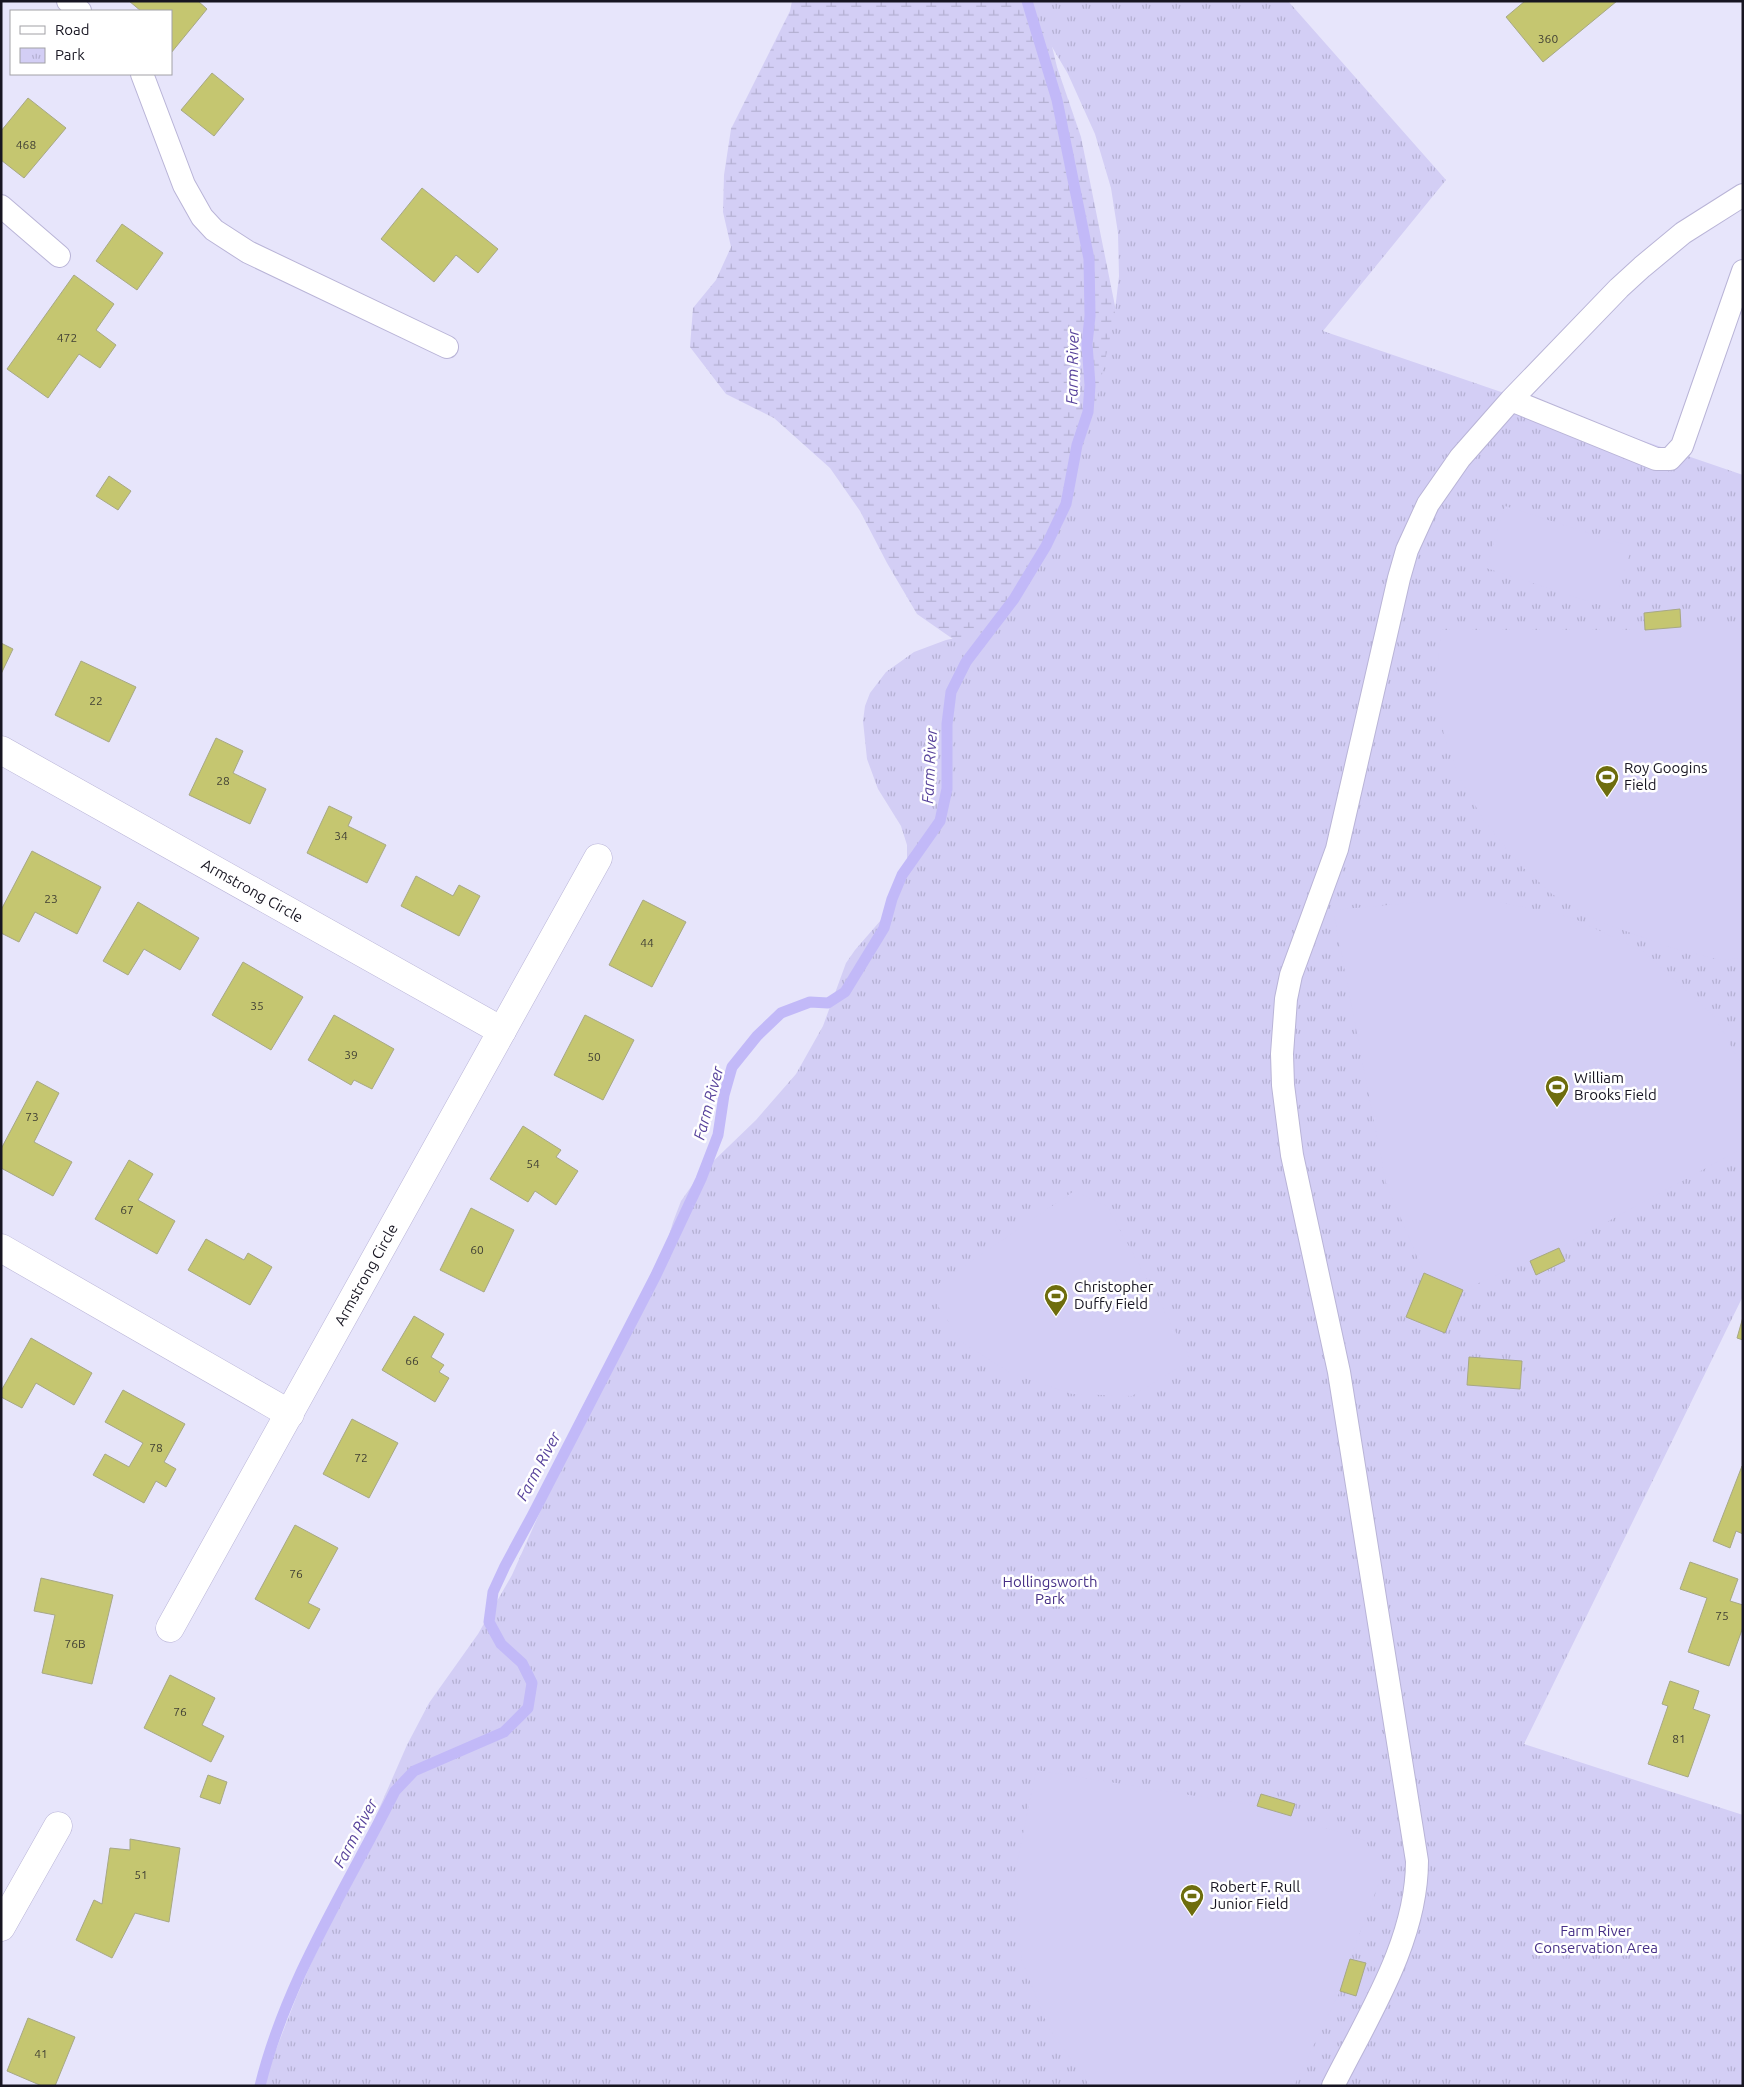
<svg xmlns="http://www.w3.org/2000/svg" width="1744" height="2087" font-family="Ubuntu,sans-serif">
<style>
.wetland{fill:url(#wetland-marsh)}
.park{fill:url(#park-tufts)}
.pitch{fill:#d3cef5}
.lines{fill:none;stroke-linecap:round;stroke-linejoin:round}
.stream{stroke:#c2b9f8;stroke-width:11}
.building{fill:#c5c670;stroke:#a7a885}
.service-casing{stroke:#b9b4d7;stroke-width:24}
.minor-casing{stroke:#b9b4d7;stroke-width:29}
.service{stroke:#fff;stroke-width:22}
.minor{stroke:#fff;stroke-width:28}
.labels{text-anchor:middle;stroke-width:5;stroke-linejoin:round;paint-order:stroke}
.number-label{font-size:12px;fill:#424135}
.poi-label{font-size:15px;fill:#171521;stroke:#fff;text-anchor:start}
.street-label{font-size:15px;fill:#171521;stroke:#fff}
.park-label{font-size:15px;fill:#473087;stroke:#fff}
.water-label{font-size:16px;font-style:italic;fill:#57429b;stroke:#fff}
</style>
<defs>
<pattern id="wetland-marsh" width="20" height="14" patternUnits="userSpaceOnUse" patternTransform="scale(1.25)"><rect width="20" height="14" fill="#d3cef5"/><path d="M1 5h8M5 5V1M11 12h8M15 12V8" fill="none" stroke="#b4b0d2"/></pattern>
<pattern id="park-tufts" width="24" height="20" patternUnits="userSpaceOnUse" patternTransform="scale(1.25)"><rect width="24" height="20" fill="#d3cef5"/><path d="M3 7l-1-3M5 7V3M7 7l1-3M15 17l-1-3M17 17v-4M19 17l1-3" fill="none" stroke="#b4b0d2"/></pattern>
</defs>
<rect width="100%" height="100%" fill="#e7e5fb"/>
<!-- wetland -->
<path class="wetland" d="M792 1H1041L1057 67 1081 137 1115 306V359L1105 413 1017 641 963 646 917 614 887 563 860 511 830 468 774 418 726 394 690 347 693 308 716 280 731 247 723 212 724 175 731 129 790 11Z"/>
<!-- park -->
<path class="park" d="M1025 1H1288L1446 180 1323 331 1743 475V1296L1524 1744 1743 1815V2086H262L296 1998 407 1745 429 1703 478 1634 512 1575 540 1512 579 1413 600 1374 634 1322 651 1289 661 1263 673 1222 681 1201 700 1174 756 1120 796 1074 823 1026 846 963 855 950 881 920 899 889 907 866V845L901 826 878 789 867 759 863 721 865 706 870 693 886 672 914 652 946 640 989 631 1004 622 1048 541 1076 471 1096 402 1114 319 1119 276 1118 233 1111 188 1095 134 1068 74Z"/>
<!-- pitch -->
<path class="pitch" d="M1505 506 1632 547 1612 609 1486 568Z
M1681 627H1736L1743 634V958L1720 960 1665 946 1594 919 1552 894 1516 861 1483 819 1459 777 1444 736 1436 684 1441 630H1645Z
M1421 902H1499L1573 918 1644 952 1715 1017 1743 1068V1148L1559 1248 1463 1290 1424 1273 1386 1183 1333 910Z
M1074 1191 1107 1206 1191 1360 1132 1396 1072 1394 1010 1373 962 1342 928 1291Z
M1036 1770 1257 1806 1366 1841 1382 1875 1350 1959 1340 1991 1294 2086H1090L1048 2027 1022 1961 1015 1873Z"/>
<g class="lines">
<!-- stream -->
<path class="stream" d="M260 2086C286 1980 347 1887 395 1791L414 1771 504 1732 528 1708 532 1683 522 1663 501 1644 489 1622 493 1592 505 1566 532 1516 656 1275 701 1179 718 1135 724 1095 732 1067 757 1036 781 1013 810 1002 828 1003 845 992 884 928 892 899 902 875 940 821 947 789V724L951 692 966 662 1014 599 1046 546 1066 504 1077 445 1088 412 1090 385 1087 344 1090 316 1089 259 1057 100 1027 1"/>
</g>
<!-- building -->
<path class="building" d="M129 1H198L207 9 171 53V11H141Z
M1525 1H1617L1543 62 1506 17Z
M212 73 244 99 214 136 181 110Z
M28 98 66 128 24 178 1 160V131Z
M422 188 498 249 478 273 456 255 434 282 381 239Z
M122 224 163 253 137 290 96 261Z
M74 275 114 304 96 330 116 345 100 368 79 354 48 398 7 369Z
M109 476 131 491 118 510 96 496Z
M1680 609 1681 627 1645 630 1644 613Z
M1 643 13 649 1 674Z
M81 661 136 687 109 742 55 715Z
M216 738 243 751 233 773 266 789 250 824 189 795Z
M329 806 352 817 348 826 386 845 367 883 307 853Z
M32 851 101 887 77 934 35 912 19 942 1 933V910Z
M416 876 453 896 459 885 480 896 459 936 401 906Z
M643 900 686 922 652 987 609 965Z
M138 902 199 938 180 970 144 949 128 975 103 961Z
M243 962 303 997 271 1050 212 1015Z
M334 1015 394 1049 372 1089 354 1080 351 1085 308 1060Z
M585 1015 634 1040 603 1100 554 1075Z
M37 1081 59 1093 34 1142 72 1162 53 1196 1 1168V1149Z
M523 1126 561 1150 556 1157 578 1171 556 1205 535 1191 528 1202 490 1179Z
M129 1160 153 1174 138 1200 175 1221 157 1254 95 1219Z
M471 1208 514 1230 484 1292 440 1270Z
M206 1239 244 1260 248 1253 272 1267 250 1305 188 1270Z
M1559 1248 1565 1261 1536 1275 1530 1261Z
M1424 1273 1463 1290 1445 1333 1406 1317Z
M414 1316 444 1334 431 1357 444 1365 439 1372 449 1378 435 1402 382 1370Z
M1743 1317V1340L1737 1338Z
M31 1338 92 1373 74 1405 36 1383 22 1408 1 1397V1391Z
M1469 1357 1522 1361 1520 1389 1467 1385Z
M123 1390 185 1424 164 1462 176 1469 166 1487 156 1481 144 1503 93 1475 105 1454 129 1467 143 1443 105 1422Z
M352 1419 398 1443 369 1498 323 1474Z
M1742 1466 1743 1534 1736 1531 1730 1548 1713 1541Z
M295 1525 338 1548 308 1603 320 1609 309 1629 255 1599Z
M1690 1562 1738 1579 1730 1601 1743 1605V1627L1729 1666 1688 1652 1707 1598 1680 1589Z
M41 1578 113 1595 92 1684 42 1673 55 1615 34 1611Z
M170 1675 215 1698 202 1725 224 1736 211 1762 144 1728Z
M1670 1681 1699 1691 1693 1709 1710 1715 1688 1777 1648 1764 1668 1706 1662 1704Z
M208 1775 227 1782 220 1804 200 1797Z
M1261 1794 1295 1804 1291 1816 1257 1806Z
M130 1839 180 1848 169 1922 135 1913 112 1958 76 1940 94 1900 102 1904 110 1848 130 1850Z
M1350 1959 1366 1963 1356 1996 1340 1991Z
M28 2018 75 2037 55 2086H42L7 2071Z"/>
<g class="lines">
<!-- service casing -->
<g class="service-casing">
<path id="service" d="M68 1 80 11
M142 74 184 185 202 217 214 230 248 252 447 347
M1 206 59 256
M1511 400 1656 459H1670L1682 446 1743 271
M1333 2086C1368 2016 1417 1941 1417 1861L1339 1372 1292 1155 1283 1085 1282 1054 1286 999 1291 975 1337 849 1399 578 1407 550 1428 504 1460 458 1511 400 1619 288 1642 267 1683 233 1743 195"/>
</g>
<!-- minor casing -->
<g class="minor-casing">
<g id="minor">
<path id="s1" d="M1 750 502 1031"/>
<path d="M1 1248 290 1414"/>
<path id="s2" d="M170 1628 598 858"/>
<path d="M1 1927 58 1826"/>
</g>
</g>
<!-- service -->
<use href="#service" class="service"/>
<!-- minor -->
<use href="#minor" class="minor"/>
</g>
<!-- icons -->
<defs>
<g id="stadium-pin" transform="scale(1.25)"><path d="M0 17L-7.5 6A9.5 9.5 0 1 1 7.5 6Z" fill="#6e6d0d" stroke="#fff"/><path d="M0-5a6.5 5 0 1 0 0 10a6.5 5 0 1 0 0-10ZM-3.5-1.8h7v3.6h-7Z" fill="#fff"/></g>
</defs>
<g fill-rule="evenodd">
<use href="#stadium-pin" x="1607" y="777"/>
<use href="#stadium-pin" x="1557" y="1087"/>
<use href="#stadium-pin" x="1056" y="1296"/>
<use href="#stadium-pin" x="1192" y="1896"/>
</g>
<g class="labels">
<!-- number labels -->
<g class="number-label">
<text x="1548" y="43">360</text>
<text x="26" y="149">468</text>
<text x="67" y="342">472</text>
<text x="96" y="705">22</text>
<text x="223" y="785">28</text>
<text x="341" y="840">34</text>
<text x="51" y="903">23</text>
<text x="647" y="947">44</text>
<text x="257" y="1010">35</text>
<text x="351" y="1059">39</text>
<text x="594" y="1061">50</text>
<text x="32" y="1121">73</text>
<text x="533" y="1168">54</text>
<text x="127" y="1214">67</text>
<text x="477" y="1254">60</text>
<text x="412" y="1365">66</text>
<text x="156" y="1452">78</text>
<text x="361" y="1462">72</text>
<text x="296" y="1578">76</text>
<text x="1722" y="1620">75</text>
<text x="75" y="1648">76B</text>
<text x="180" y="1716">76</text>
<text x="1679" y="1743">81</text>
<text x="141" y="1879">51</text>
<text x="41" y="2058">41</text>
</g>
<!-- poi labels -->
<g class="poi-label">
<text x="1624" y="773">Roy Googins<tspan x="1624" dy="17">Field</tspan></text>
<text x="1574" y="1083">William<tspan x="1574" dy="17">Brooks Field</tspan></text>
<text x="1074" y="1292">Christopher<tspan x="1074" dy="17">Duffy Field</tspan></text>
<text x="1210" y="1892">Robert F. Rull<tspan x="1210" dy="17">Junior Field</tspan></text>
</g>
<!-- street labels -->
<g class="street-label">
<text dy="5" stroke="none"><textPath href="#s1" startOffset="288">Armstrong Circle</textPath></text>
<text dy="5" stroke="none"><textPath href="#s2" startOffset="404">Armstrong Circle</textPath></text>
</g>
<!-- park labels -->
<g class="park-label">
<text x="1050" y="1587">Hollingsworth<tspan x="1050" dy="17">Park</tspan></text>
<text x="1596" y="1936">Farm River<tspan x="1596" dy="17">Conservation Area</tspan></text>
</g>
<!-- water labels -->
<g class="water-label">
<text transform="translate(1072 367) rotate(-89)" y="6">Farm River</text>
<text transform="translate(929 766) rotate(-87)" y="6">Farm River</text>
<text transform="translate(708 1103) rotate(-75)" y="6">Farm River</text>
<text transform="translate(538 1466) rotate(-62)" y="6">Farm River</text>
<text transform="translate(355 1833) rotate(-62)" y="6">Farm River</text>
</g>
</g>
<!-- border -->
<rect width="1744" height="2087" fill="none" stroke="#171521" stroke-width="5"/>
<!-- legend -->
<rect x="10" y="10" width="162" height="65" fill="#ffffff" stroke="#a2a1a6"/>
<rect x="20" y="26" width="25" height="8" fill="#ffffff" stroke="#a2a1a6"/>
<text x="55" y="35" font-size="15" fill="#171521">Road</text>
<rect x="20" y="48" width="25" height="15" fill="url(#park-tufts)" stroke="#a2a1a6"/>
<text x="55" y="60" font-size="15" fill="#171521">Park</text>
</svg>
